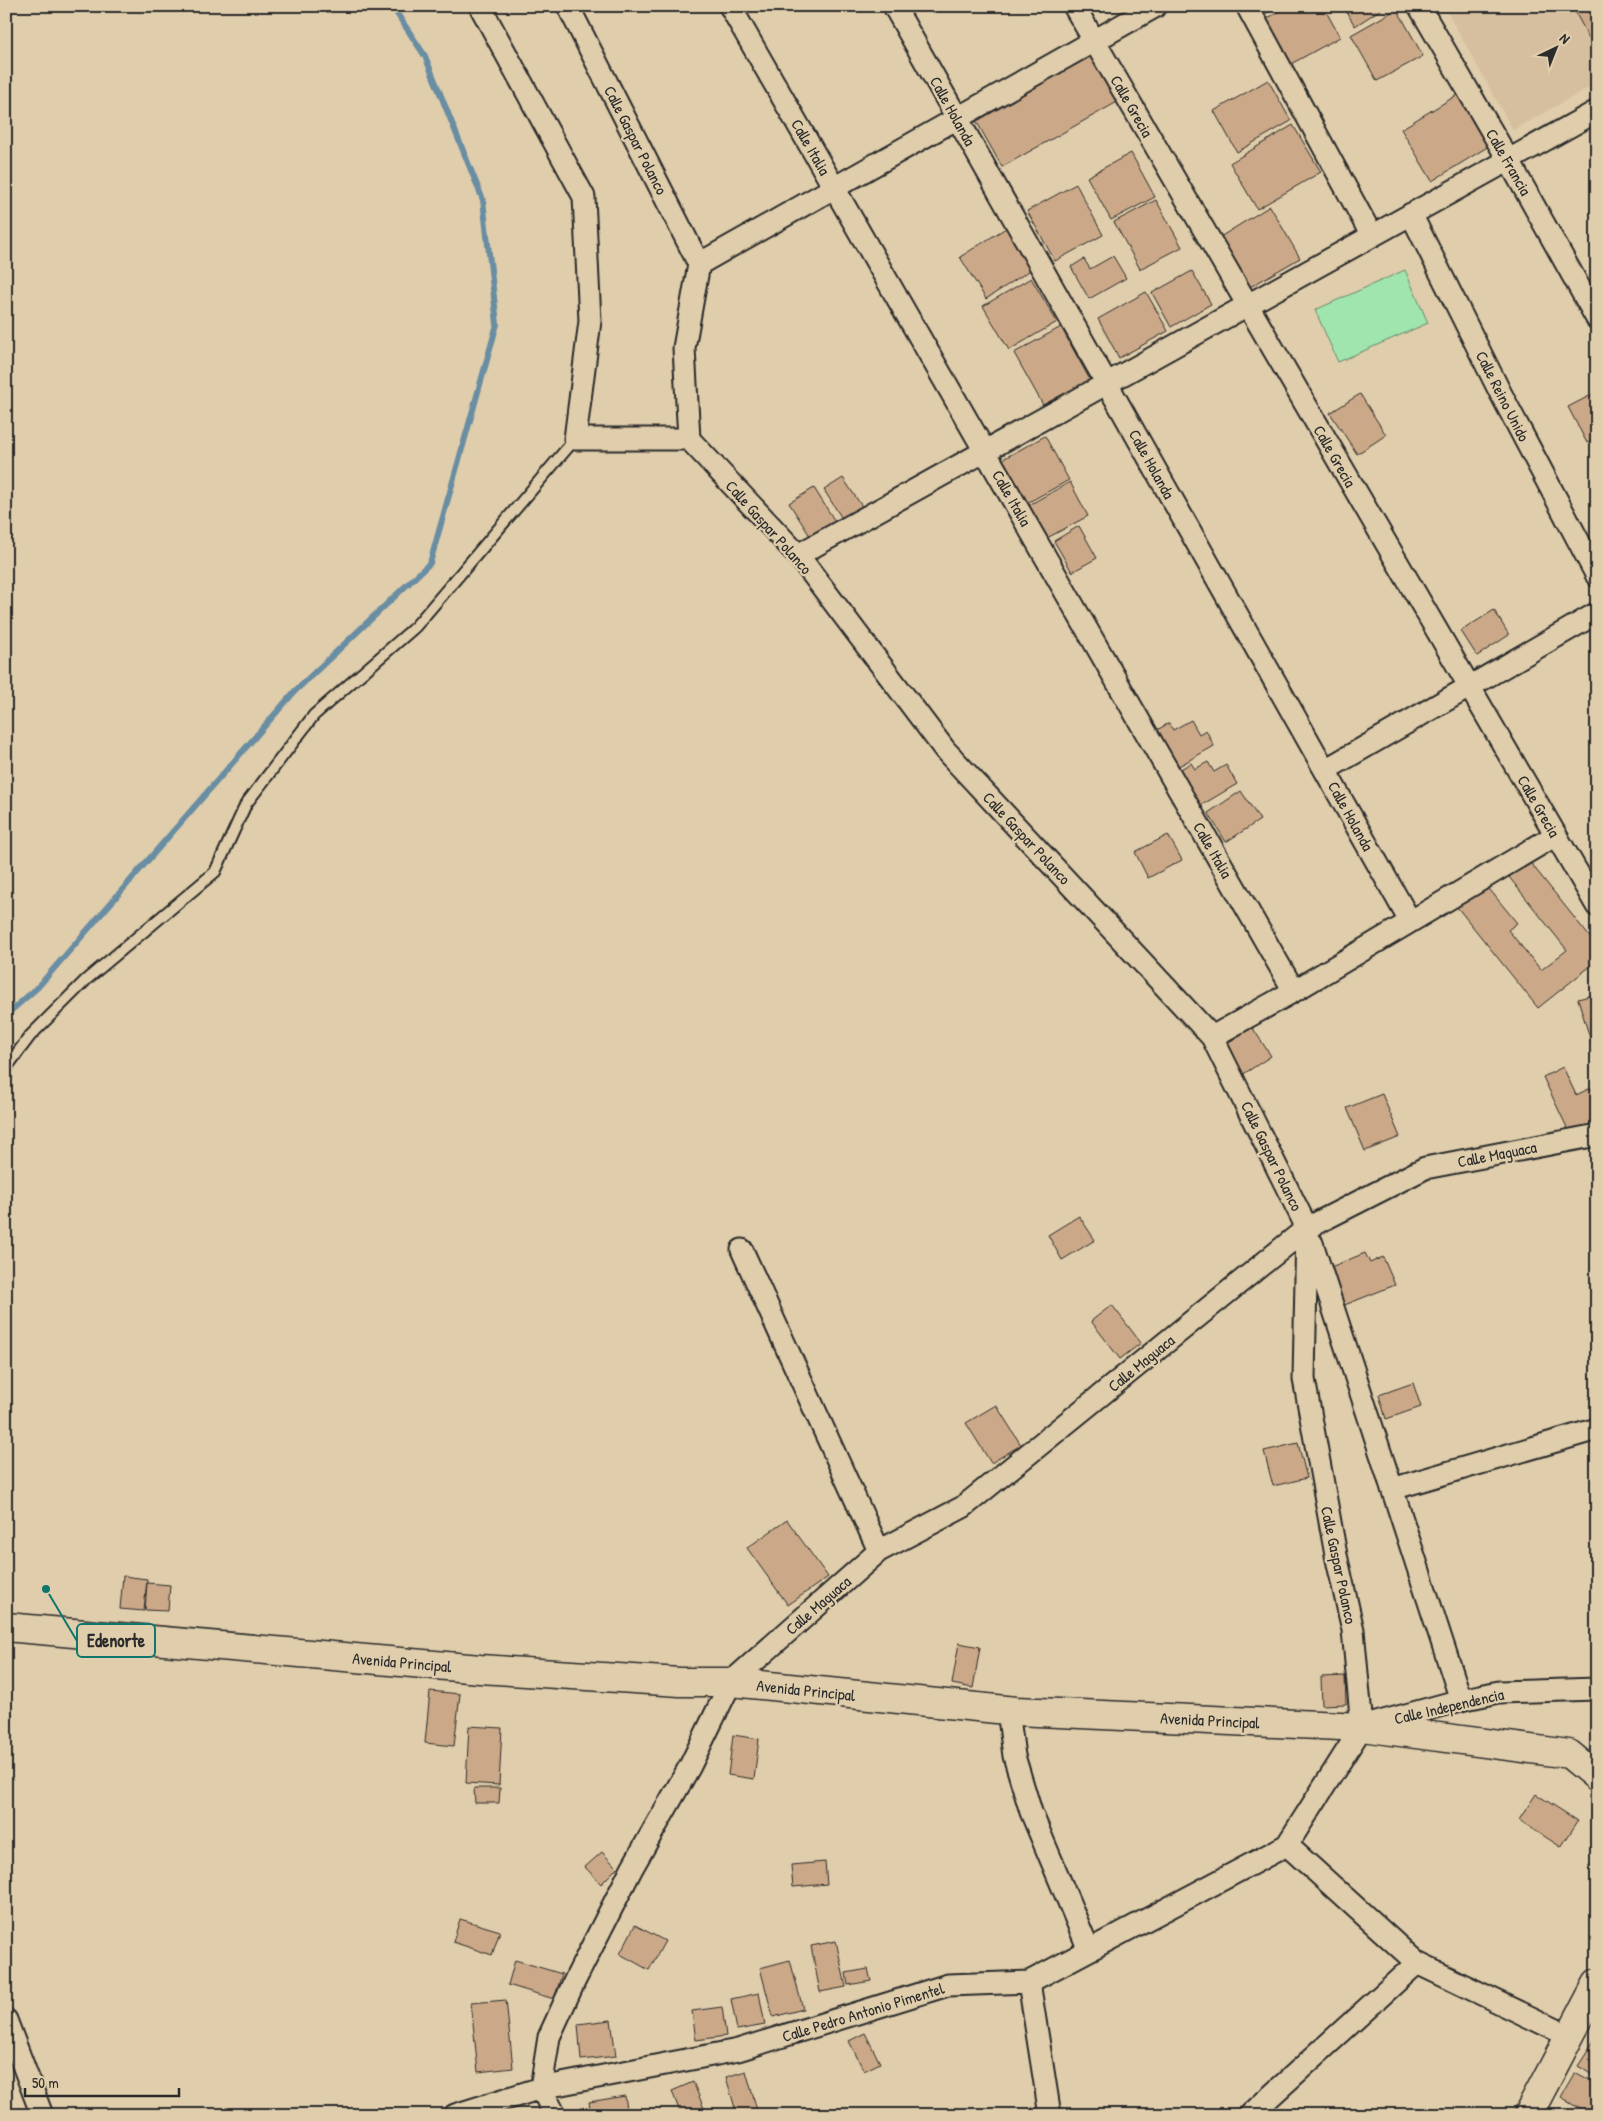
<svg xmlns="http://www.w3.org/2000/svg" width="1603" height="2121" font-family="'Patrick Hand',sans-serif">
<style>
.built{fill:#d6bf9e}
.green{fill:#a0e4ae;stroke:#66886c}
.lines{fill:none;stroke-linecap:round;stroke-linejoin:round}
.stream{stroke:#698da3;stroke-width:6}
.building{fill:#cba887;stroke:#2b2b2b}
.lane-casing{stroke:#2b2b2b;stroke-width:14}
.street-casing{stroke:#2b2b2b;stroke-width:25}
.secondary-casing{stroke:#2b2b2b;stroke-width:31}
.lane{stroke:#dfcdab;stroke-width:10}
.street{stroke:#dfcdab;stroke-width:21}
.secondary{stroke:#dfcdab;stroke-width:28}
.labels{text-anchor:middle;stroke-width:4.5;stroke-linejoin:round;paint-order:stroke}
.street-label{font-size:16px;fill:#2b2b2b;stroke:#dfcdab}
.leader{fill:none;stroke:#0f766e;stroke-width:2}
.callout-dot{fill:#0f766e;stroke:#dfcdab;stroke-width:2}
.callout{fill:#dfcdab;stroke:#0f766e;stroke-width:2}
.callout-label{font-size:18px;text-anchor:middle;font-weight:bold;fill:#2b2b2b}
</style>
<rect width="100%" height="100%" fill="#dfcdab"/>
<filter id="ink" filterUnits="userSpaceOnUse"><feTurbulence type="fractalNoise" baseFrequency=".02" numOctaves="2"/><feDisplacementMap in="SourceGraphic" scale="10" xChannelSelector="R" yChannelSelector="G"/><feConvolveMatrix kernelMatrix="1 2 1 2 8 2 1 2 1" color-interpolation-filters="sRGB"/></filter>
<g filter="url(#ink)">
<!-- built -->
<path class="built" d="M1444 6H1597V83L1513 130Z"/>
<!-- green -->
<path class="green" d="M1405 270 1428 323 1338 362 1315 310Z"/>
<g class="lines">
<!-- stream -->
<path class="stream" d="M6 1015 37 988 295 691 430 563 497 324 483 200 425 56 392 6"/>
</g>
<!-- building -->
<path class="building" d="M1261 6H1279L1265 14Z
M1289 6H1323L1340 37 1291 64 1266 19Z
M1343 6H1386L1355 26Z
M1572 6H1597V53Z
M1397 9 1423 56 1377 81 1351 35Z
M1091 51 1119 101 1002 167 974 117Z
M1268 80 1291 121 1237 152 1214 111Z
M1457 95 1489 146 1432 181 1401 129Z
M1293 125 1321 172 1257 209 1230 163Z
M1131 153 1155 197 1111 220 1087 177Z
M1076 184 1103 235 1055 261 1027 211Z
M1156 200 1182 247 1140 269 1114 222Z
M1270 206 1300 258 1250 287 1220 237Z
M1006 228 1032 269 986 299 960 257Z
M1113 256 1126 278 1089 299 1071 267 1084 259 1090 269Z
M1192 271 1211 304 1171 327 1152 293Z
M1031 278 1057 322 1009 350 983 306Z
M1146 292 1168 331 1119 358 1098 319Z
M1061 327 1090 380 1043 405 1014 353Z
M1597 392V438L1587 443 1568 407Z
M1360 394 1386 435 1357 454 1330 413Z
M1045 436 1069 480 1027 503 1003 459Z
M843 478 863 508 843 520 824 490Z
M1070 482 1088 516 1047 538 1029 505Z
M814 488 836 523 812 539 789 503Z
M1079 526 1097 558 1072 572 1054 541Z
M1494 610 1509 635 1477 656 1461 631Z
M1191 720 1199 734 1206 730 1214 746 1177 767 1157 730 1169 723 1173 730Z
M1208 762 1214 772 1226 765 1237 784 1200 806 1179 770 1191 763 1195 769Z
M1241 791 1260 820 1226 842 1208 813Z
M1168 835 1182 860 1148 878 1135 852Z
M1529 861 1597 946V961L1538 1008 1457 907 1486 885 1517 923 1508 930 1541 970 1567 950 1509 877Z
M1597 994V1050L1594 1051 1578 999Z
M1252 1027 1271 1056 1239 1077 1220 1048Z
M1563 1067 1576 1095 1591 1088 1597 1101V1126L1572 1138 1543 1077Z
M1382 1094 1400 1137 1365 1151 1347 1108Z
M1079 1216 1095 1240 1062 1260 1048 1235Z
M1365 1253 1370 1263 1383 1257 1395 1285 1342 1306 1326 1269Z
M1112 1305 1141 1343 1120 1359 1091 1321Z
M1413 1383 1421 1407 1386 1419 1379 1395Z
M996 1405 1021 1445 991 1463 966 1423Z
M1298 1443 1307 1478 1273 1486 1264 1451Z
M787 1520 828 1577 788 1605 747 1548Z
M123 1576 147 1579 144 1611 120 1609Z
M147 1583 170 1585 168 1611 145 1610Z
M959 1643 980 1647 973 1688 952 1684Z
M1345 1676 1346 1704 1322 1705 1321 1677Z
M430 1691 460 1694 454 1746 425 1743Z
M469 1726 502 1728 499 1785 466 1783Z
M733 1735 759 1739 754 1779 728 1775Z
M474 1788H500L499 1803H475Z
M1536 1794 1578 1821 1561 1847 1519 1820Z
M602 1852 617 1868 601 1884 585 1867Z
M825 1862 827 1884 793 1887 791 1865Z
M460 1919 500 1931 492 1955 453 1942Z
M635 1925 665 1941 649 1970 620 1954Z
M836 1941 846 1987 820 1992 811 1946Z
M515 1960 562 1974 554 1999 508 1985Z
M790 1960 803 2009 773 2017 760 1968Z
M868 1969 871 1981 848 1985 846 1973Z
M759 1993 765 2025 737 2030 731 1999Z
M506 2000 513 2068 478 2072 471 2003Z
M722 2007 726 2036 696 2040 692 2011Z
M611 2020 616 2056 581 2060 578 2024Z
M865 2033 880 2063 864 2071 849 2041Z
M1595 2040 1597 2041V2078L1578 2066Z
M746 2071 757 2110 737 2115 726 2077Z
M1575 2073 1597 2085V2108L1593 2115 1561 2097Z
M693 2082 706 2113 701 2115H681L672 2091Z
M625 2096 628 2115H591L589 2102Z"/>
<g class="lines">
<!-- lane casing -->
<g class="lane-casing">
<path id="lane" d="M6 1068 30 1036 87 979 215 872 246 804 314 715 415 627 575 439"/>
</g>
<!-- street casing -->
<g class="street-casing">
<path id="street" d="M480 6 584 197 590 321 575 439H689
M568 6 699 264 684 348 689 439 798 555 945 750 1212 1037 1307 1228 1304 1379 1336 1555 1353 1630 1362 1727
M730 6 1294 991
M894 6 1410 921
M1074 6 1597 906
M1247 6 1372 236
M1419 6 1509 161 1597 319
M1411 214 1500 392 1597 576
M699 264 1156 6
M798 555 1597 111
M1325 770 1597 613
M1212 1037 1294 991 1556 835
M1312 1243 1461 1700
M742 1250 879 1551
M1392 1489 1597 1429
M1008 1710 1014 1756 1031 1812 1089 1950
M1369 1725 1461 1700 1499 1692 1597 1689
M1287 1845 1417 1963 1569 2036
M1029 1982 1050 2115
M6 2020 42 2115
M455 2115 541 2088 738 2050 948 1985 1029 1982 1287 1845 1362 1727
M555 2115 541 2088 549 2037 575 1980 632 1868 690 1766 731 1682 879 1551 963 1507 1307 1228 1425 1168 1597 1135
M1250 2115 1417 1963"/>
</g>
<!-- secondary casing -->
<g class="secondary-casing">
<path id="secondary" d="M6 1627 480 1669 680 1682H731L1016 1711 1362 1727 1569 1754 1597 1777
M1528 2115 1597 1984"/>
</g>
<!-- lane -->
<use href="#lane" class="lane"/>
<!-- street -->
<use href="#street" class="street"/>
<!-- secondary -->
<use href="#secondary" class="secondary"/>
</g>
</g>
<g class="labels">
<!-- street labels -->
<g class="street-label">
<text transform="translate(1132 106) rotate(60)" y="6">Calle Grecia</text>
<text transform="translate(953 111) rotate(61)" y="6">Calle Holanda</text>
<text transform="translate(636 140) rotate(63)" y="6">Calle Gaspar Polanco</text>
<text transform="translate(811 147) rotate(60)" y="6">Calle Italia</text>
<text transform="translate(1509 162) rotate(60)" y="6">Calle Francia</text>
<text transform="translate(1503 396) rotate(63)" y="6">Calle Reino Unido</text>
<text transform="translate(1335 456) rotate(60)" y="6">Calle Grecia</text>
<text transform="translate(1152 464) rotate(61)" y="6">Calle Holanda</text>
<text transform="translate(1012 498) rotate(60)" y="6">Calle Italia</text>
<text transform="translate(769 527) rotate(48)" y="6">Calle Gaspar Polanco</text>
<text transform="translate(1539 806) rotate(60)" y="6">Calle Grecia</text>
<text transform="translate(1351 816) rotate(61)" y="6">Calle Holanda</text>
<text transform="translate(1027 838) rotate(47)" y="6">Calle Gaspar Polanco</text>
<text transform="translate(1213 850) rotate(60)" y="6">Calle Italia</text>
<text transform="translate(1497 1154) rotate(-11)" y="6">Calle Maguaca</text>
<text transform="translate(1272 1156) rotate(64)" y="6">Calle Gaspar Polanco</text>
<text transform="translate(1141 1363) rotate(-39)" y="6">Calle Maguaca</text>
<text transform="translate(1339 1565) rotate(78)" y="6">Calle Gaspar Polanco</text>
<text transform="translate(818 1605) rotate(-41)" y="6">Calle Maguaca</text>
<text transform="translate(402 1662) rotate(5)" y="6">Avenida Principal</text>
<text transform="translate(806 1690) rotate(6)" y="6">Avenida Principal</text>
<text transform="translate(1449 1706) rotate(-13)" y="6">Calle Independencia</text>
<text transform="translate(1210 1720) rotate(3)" y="6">Avenida Principal</text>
<text transform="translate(863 2012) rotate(-17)" y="6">Calle Pedro Antonio Pimentel</text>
</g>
</g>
<!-- callouts -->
<path class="leader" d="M46 1589L77 1641"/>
<circle class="callout-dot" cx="46" cy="1589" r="5"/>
<rect class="callout" x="77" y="1624" width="78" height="33" rx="5"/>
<g class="callout-label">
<text x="116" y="1647">Edenorte</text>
</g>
<!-- margin -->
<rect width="1603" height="2121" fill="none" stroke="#dfcdab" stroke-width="25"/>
<rect x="12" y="12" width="1578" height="2096" fill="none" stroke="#2b2b2b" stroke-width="2" filter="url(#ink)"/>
<!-- north arrow -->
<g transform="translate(1556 48) rotate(43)" stroke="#dfcdab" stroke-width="4" paint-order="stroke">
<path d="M0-4L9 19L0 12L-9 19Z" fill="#2b2b2b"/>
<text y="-8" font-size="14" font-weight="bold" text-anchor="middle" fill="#2b2b2b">N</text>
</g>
<!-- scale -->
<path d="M25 2088v8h154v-8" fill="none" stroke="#2b2b2b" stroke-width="2.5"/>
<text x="32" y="2088" font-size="15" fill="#2b2b2b" stroke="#dfcdab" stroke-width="4" paint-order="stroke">50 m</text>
</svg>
